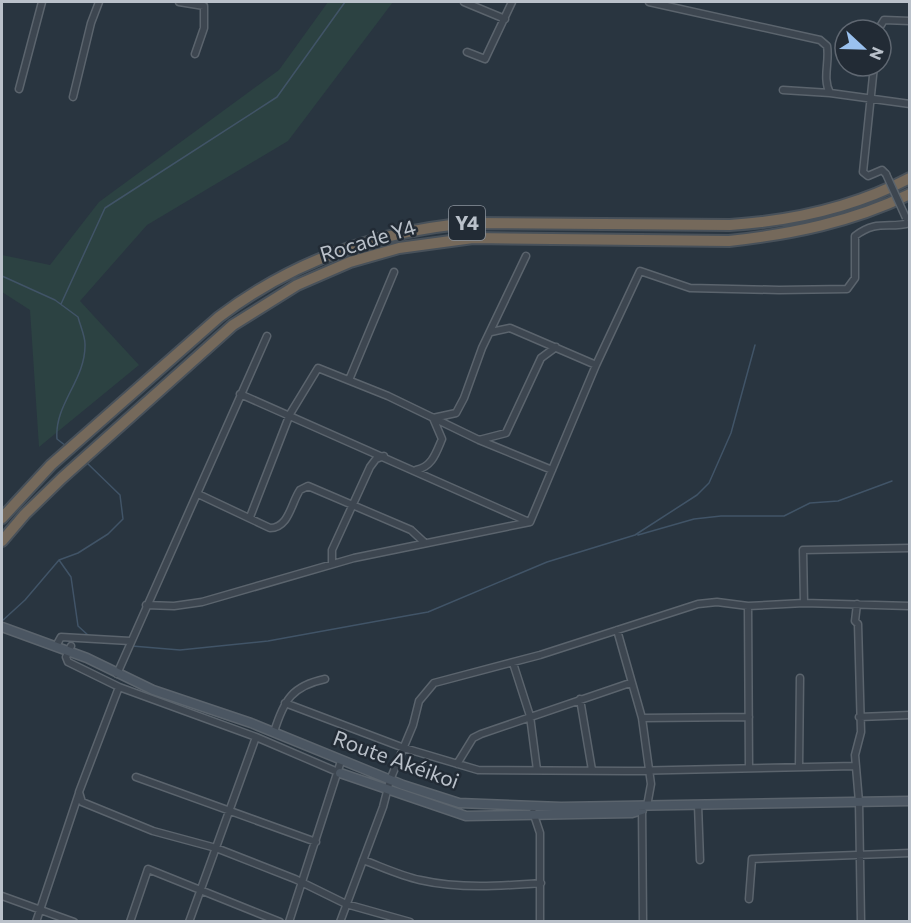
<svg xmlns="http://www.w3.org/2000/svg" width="911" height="923" font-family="Commissioner,sans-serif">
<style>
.green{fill:#2c4242}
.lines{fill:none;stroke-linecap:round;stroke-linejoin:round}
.stream{stroke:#415467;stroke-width:1.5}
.street-casing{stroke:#5b646d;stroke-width:9}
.secondary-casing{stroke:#5b646d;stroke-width:11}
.highway-casing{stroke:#48515a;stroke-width:14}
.street{stroke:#3d4650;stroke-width:6}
.secondary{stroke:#4b5662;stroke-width:8}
.highway{stroke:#75695b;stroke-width:10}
.street-bridge-casing{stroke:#5b646d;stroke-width:9;stroke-linecap:butt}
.street-bridge{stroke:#3d4650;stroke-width:6}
.labels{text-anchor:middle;stroke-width:5;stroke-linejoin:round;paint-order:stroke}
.shield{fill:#222b35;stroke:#8c949d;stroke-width:1.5}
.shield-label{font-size:20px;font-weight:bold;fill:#bac1ca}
.street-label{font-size:21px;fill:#bac1ca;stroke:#222b35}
</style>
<rect width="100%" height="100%" fill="#293540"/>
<!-- green -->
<path class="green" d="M328 2H393L288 141 147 225 80 301 139 365 39 447 30 310 2 292V255L50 265 99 202 279 70Z"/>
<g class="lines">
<!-- stream -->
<path class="stream" d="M2 276 55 300 78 317C80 325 85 336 85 344 86 380 54 404 57 439L66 446
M61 304 105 208 277 97 345 2
M638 535 694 519 721 516H784L810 503 838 501 892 481
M59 560 71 577 78 626 89 636
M2 621 25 600 59 560 78 553 108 534 123 519 120 495 86 462
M132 646 180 650 268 641 411 615 428 612 547 562 635 535 697 495 709 483 731 433 755 345"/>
<!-- street casing -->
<g class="street-casing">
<path id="street" d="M179 2 204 6V28L195 54
M464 2 505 19
M649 2 820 40 827 46C830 61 822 78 830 93L910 104
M878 30 884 20 910 21
M467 52 485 59 512 2
M874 66 863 172 868 176 882 170 886 174
M19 89 42 2
M783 90 830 93
M73 97 91 23 99 2
M491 332 510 328 596 365
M349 380 394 272
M240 394 529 522
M479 440 506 433 541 358 556 347
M416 470C432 467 436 453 442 439L433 418 456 413 464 398 482 348 526 256
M198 494 270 528C289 528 291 503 300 490L308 486 411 530 425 543
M250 517 290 414 318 368 388 396 479 440 552 470
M332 564V550L370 467 376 459 384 456
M804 603 803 550 910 548
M857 604 855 621 858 624 861 732 855 755 859 802 861 922
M146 605 174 606 202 602 354 558 530 522 596 365 640 271 690 288 779 290 847 289 855 278V236C877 219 889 229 910 223
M748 606 749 768
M617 630 642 718 651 784 647 806
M56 646 61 637 130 641
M71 646 66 657 68 662 119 687
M513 663 530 716 537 770
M117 674 267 336
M580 699 592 770
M285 703 404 748 478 770 627 771 855 766
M859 717 910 715
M642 718 749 717
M274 732C284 700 292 686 325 679
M457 764 473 738 481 734 630 683
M799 767 800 678
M340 773 256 737 119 687 79 792 82 802 153 831 216 848 295 879 346 904 410 922
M136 777 316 842
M698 805 700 860
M642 807 643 922
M533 812 540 833V922
M363 860C382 867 401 876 420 880 459 889 501 886 541 883
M2 896 74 922
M749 899 752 859 910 853
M36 922 79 793
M130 922 148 869 280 922
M189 922 256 737
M289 922 341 761
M340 922 383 807 390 780 413 725 419 701 434 683 540 655 698 604 717 602 748 606 804 603 910 606"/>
</g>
<!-- secondary casing -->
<g class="secondary-casing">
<path id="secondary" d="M2 627 87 658 153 690 251 723 403 785 459 803 561 807 910 801
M340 773 466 816 632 813 642 810"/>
</g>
<!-- highway casing -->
<g class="highway-casing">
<path id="highway" d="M2 518 51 465 219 317C293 261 378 231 470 223L730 225C793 221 853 208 910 178
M2 541 25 514 62 478 233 325 297 285 350 262 399 248 473 238 729 241C792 234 852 222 910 194"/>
</g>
<!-- street -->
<use href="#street" class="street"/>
<!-- secondary -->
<use href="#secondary" class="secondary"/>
<!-- highway -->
<use href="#highway" class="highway"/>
<!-- street-bridge casing -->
<g class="street-bridge-casing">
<path id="street-bridge" d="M886 174 906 218"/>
</g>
<!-- street-bridge -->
<use href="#street-bridge" class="street-bridge"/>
</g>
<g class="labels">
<!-- shield labels -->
<rect class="shield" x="449" y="206" width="36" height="34" rx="4.5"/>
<g class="shield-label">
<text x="467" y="230">Y4</text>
</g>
<!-- street labels -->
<g class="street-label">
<text transform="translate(368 241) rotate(-17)" y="7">Rocade Y4</text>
<text transform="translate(396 760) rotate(20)" y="7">Route Akéikoi</text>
</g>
</g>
<!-- border -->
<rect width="911" height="923" fill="none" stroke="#bac1ca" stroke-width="6"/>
<!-- north arrow -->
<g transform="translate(863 48) rotate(112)"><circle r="28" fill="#222b35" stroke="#5f6771" stroke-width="1.5"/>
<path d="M0-4.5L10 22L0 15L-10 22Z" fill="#9ac1ef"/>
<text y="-9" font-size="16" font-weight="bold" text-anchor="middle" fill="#bac1ca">N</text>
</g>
</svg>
